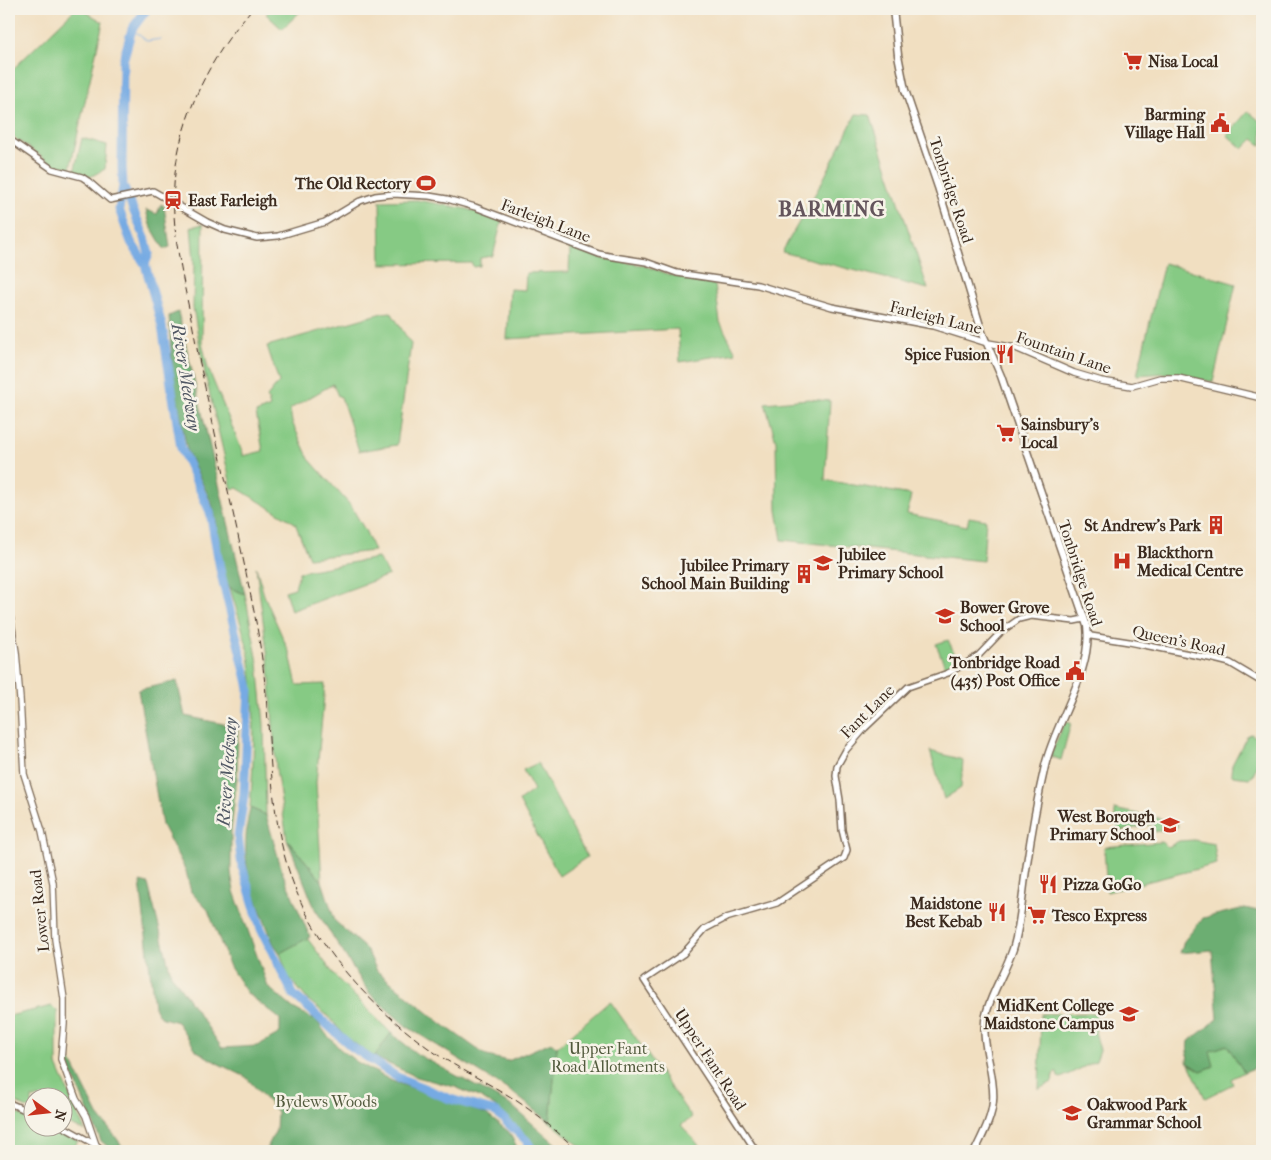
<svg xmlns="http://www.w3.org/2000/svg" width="1271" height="1160" font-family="'IM FELL French Canon',serif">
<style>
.green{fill:#86ca84;stroke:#607a51}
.forest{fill:#6cae72;stroke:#546c48}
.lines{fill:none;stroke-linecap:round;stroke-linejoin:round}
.stream{stroke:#76aae3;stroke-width:1}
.river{stroke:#76aae3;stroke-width:9}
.tertiary-casing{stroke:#7b6957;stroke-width:8}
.secondary-casing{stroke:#7b6957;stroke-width:8}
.primary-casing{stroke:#7b6957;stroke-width:9}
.tertiary{stroke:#fff;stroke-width:5}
.secondary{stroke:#fff;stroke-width:5.5}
.primary{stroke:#fff;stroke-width:6}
.rail{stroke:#3b2a1e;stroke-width:1;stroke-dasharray:8 4;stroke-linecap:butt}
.labels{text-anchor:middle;stroke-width:5;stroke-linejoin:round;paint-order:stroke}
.poi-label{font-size:16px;font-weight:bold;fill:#3b2a1e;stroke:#f7f3e8;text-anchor:start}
.street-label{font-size:16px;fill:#3b2a1e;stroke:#f7f3e8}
.park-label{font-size:16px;fill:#525a3d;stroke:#f7f3e8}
.water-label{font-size:18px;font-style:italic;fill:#505763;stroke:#f7f3e8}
.district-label{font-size:21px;font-weight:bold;letter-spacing:1px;fill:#63545b;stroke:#f7f3e8}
</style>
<rect width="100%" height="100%" fill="#f7f3e8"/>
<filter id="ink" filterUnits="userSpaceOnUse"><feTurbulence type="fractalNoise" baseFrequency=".02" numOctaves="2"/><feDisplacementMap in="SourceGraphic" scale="10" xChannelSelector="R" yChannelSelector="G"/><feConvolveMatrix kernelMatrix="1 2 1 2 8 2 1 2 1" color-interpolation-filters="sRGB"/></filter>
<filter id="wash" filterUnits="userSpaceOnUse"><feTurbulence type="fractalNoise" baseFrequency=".0096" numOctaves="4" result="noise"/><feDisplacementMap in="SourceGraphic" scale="20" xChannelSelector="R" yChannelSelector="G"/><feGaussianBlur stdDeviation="1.12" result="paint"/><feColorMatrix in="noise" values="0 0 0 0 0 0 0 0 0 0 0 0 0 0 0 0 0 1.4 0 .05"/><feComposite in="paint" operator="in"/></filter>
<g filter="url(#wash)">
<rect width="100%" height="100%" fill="#f1dfc1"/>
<!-- green -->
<path class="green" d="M75 9H81L103 22 70 168 52 164 9 134V70H12Z
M271 9H303L282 29 266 14Z
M1248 111 1262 123V144L1261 145 1253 139 1243 149 1227 135Z
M856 114 870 115 928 289 782 252 823 180Z
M82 138 107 145 105 169 90 177 74 173Z
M417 200 467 209 502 220 493 256 480 258V266L473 267 472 263 381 264 380 201Z
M203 224 202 342 208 368 243 453V456L263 451 256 413 270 407 267 397 279 382 267 346 382 313 391 312 411 344 397 445 359 451 341 397 338 396 333 384 290 409 292 422 309 459 351 506 366 532 374 551 309 558 295 523 237 488 232 489 205 374 193 308 194 261 191 227Z
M570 247 602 258 642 265 674 276 715 285 720 322 736 353 680 362 678 329 507 339 510 289 525 290 526 273 569 272Z
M1164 263 1236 284 1213 382 1170 373 1137 375Z
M809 399 830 401 825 480 911 495 907 514 967 526 969 517 986 520 983 561 782 540 777 510 776 441 765 403Z
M378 558 389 575 291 611 285 591 295 588 299 572Z
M256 567 264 595 290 654 297 685 325 684 316 783 322 881 287 839 276 769 269 666Z
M230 588 245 594 258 662 264 724 266 815 250 808C254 759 256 711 250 662 246 637 237 612 230 588Z
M948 640 958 660 945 666 936 644Z
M1065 722 1071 723 1061 760 1050 756Z
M1251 734 1262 741V747L1253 776 1249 778 1233 776 1231 773 1232 765 1247 736Z
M930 751 963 760 961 788 944 799Z
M538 763 587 857 559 876 519 801 534 790 523 770Z
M1114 809 1177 822 1178 827 1154 832 1153 824 1118 832Z
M1194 840 1214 844 1217 864 1107 892 1104 847 1161 842 1168 847 1179 841Z
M307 938 336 977 391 1033 374 1057 346 1037 328 1016 307 999 288 976 280 953Z
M610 1001 692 1118 681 1125 704 1151H586L550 1122 557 1047Z
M52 1006 57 1011V1065L85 1131 63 1122 62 1098H32V1110L9 1100V1016Z
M1094 1013 1098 1018 1095 1032 1100 1050 1096 1061 1061 1078 1058 1077 1057 1073H1054L1052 1082 1039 1089 1041 1014Z
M1228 1045 1244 1072 1231 1079 1233 1084 1205 1098 1189 1064 1201 1071 1214 1066 1209 1051Z
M9 1110 32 1120V1128H49L78 1141 75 1146 77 1151H9Z"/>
<!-- forest -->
<path class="forest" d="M161 204 164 206 170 247 164 249 150 225 146 210 157 214Z
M178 312 245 594 230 588 224 577 216 520 212 504 187 450 173 376 169 316Z
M177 681 185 716 238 727 237 778 231 832V872L234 891 268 987 293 1008 317 1021 326 1034 340 1049 357 1062 392 1081 486 1114 509 1132 519 1151H269L267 1148 276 1130 277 1112 246 1077 219 1064 197 1051 177 1022 160 1017 154 1007 140 882 148 884 171 974 222 1048 257 1046 280 1033V1019L247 993 230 967 208 910 191 892 186 871 162 825 138 690Z
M250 808 266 815 283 874 310 937 280 953 273 943C266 922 255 900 249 877 244 856 245 830 250 808Z
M287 839 322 881 335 921 367 950 377 971 442 1024 487 1056 508 1061 551 1042 557 1047 550 1122 513 1093 406 1026 370 994 315 909Z
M1245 908 1262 912V1065L1244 1072 1227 1045 1210 1051 1214 1066 1201 1071 1187 1062 1189 1041 1218 1019 1212 950 1180 953 1184 941 1203 918Z
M391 1033 417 1054 512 1106 564 1151H540L496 1107 481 1098 455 1087 417 1077 374 1057Z
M67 1040 71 1061 98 1115 118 1140 124 1151H113L101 1141 66 1060Z"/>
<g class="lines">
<!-- stream -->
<path class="stream" d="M132 29 147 41 161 39"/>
<!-- river -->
<path class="river" d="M147 9 132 29 123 61 122 167 123 186 119 209 131 242 145 264 162 326 181 448 210 512 221 574 249 688 244 795 238 837 242 866 261 929 293 994 352 1047 397 1077 450 1099 496 1112 527 1141 533 1151
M124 188 145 238 149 254 145 264"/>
</g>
</g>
<g filter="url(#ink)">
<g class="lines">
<!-- tertiary casing -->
<g class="tertiary-casing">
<path id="tertiary" d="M9 139 52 169 82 177 88 181 110 200 153 191 207 222 225 230 257 238 278 236 325 222 360 201 375 196 393 194 429 196 447 199 475 207 599 254 614 257 646 262 677 273 758 285 832 307 933 326 987 343
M1088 633 1091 636 1129 642 1214 659 1230 663 1262 682
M9 1103 32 1113
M62 1126 96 1145
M756 1151 644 980 683 954 705 929 726 918 777 903 844 858 847 850 842 830 840 800 836 776 837 766 846 750 865 728 908 687 948 673 965 664 979 655 1002 631 1019 619 1031 616 1074 621 1084 619"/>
</g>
<!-- secondary casing -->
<g class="secondary-casing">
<path id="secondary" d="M988 343 1016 348 1074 373 1101 381 1132 386 1160 378H1178L1262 398
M9 610 16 652 20 699 24 774 42 831 53 883 55 939 64 999V1024L61 1059 76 1099 86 1116 96 1145 104 1151"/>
</g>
<!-- primary casing -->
<g class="primary-casing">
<path id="primary" d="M893 9 898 55 905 90 938 187 982 332 1001 376 1087 626C1093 672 1055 722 1045 766 1037 800 1031 835 1026 870 1022 896 1021 924 1013 949 1006 970 993 990 987 1011 978 1041 996 1072 993 1101 992 1118 982 1136 975 1151"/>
</g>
<!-- tertiary -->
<use href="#tertiary" class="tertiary"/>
<!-- secondary -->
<use href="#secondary" class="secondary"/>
<!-- primary -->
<use href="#primary" class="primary"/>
<!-- rail -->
<path class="rail" d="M252 9C209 58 178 120 174 185 171 233 184 282 193 328 210 418 233 507 251 597 258 629 263 662 266 694 273 784 270 861 322 940 352 986 394 1024 438 1055 460 1069 484 1081 506 1094 532 1110 556 1130 578 1151"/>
</g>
</g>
<!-- icons -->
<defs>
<g id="supermarket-bare" transform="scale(1.5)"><path d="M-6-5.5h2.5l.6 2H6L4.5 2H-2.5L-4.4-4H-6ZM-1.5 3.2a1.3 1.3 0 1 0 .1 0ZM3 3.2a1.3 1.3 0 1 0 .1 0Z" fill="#c8321e" stroke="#f7f3e8" stroke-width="2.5" paint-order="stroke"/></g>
<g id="civic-bare" transform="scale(1.5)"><path d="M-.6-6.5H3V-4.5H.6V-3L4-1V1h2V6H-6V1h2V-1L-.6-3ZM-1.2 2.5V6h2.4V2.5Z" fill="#c8321e" stroke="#f7f3e8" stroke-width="2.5" paint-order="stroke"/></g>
<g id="stadium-bare" transform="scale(1.5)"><path d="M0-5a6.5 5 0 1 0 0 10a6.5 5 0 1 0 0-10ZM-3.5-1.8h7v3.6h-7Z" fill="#c8321e" stroke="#f7f3e8" stroke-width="2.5" paint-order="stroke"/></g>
<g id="station-bare" transform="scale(1.5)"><path d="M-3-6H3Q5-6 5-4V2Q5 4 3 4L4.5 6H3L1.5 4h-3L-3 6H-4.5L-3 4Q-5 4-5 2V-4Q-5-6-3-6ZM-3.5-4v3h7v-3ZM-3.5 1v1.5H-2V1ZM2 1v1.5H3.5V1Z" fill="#c8321e" stroke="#f7f3e8" stroke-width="2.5" paint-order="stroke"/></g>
<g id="restaurant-bare" transform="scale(1.5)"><path d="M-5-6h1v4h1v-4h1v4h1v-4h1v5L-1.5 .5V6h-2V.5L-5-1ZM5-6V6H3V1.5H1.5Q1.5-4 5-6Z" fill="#c8321e" stroke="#f7f3e8" stroke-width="2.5" paint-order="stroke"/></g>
<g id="building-bare" transform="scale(1.5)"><path d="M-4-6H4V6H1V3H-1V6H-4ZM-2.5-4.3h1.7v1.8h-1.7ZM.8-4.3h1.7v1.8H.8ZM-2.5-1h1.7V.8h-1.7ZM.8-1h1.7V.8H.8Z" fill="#c8321e" stroke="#f7f3e8" stroke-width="2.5" paint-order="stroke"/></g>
<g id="hospital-bare" transform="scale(1.5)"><path d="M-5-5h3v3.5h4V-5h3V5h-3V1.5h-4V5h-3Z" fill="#c8321e" stroke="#f7f3e8" stroke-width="2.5" paint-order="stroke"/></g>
<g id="school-bare" transform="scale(1.5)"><path d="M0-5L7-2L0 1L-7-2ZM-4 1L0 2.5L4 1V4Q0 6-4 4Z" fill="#c8321e" stroke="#f7f3e8" stroke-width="2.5" paint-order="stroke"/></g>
<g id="university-bare" transform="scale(1.5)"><path d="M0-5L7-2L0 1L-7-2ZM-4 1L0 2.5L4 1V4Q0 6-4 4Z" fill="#c8321e" stroke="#f7f3e8" stroke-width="2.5" paint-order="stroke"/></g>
</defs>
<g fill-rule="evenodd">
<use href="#supermarket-bare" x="1133" y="61"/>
<use href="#civic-bare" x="1220" y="123"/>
<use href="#stadium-bare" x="426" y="183"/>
<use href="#station-bare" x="173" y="200"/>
<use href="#restaurant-bare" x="1005" y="354"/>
<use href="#supermarket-bare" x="1006" y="433"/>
<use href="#building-bare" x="1216" y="525"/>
<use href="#hospital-bare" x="1122" y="561"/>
<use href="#school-bare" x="823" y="563"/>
<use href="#building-bare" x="804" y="574"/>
<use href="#school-bare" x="945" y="616"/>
<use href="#civic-bare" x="1075" y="671"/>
<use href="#school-bare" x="1170" y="825"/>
<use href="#restaurant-bare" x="1048" y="884"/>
<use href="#restaurant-bare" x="997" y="912"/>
<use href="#supermarket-bare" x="1037" y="915"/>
<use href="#university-bare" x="1129" y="1014"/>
<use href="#school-bare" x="1072" y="1113"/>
</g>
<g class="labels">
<!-- poi labels -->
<g class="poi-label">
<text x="1148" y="67">Nisa Local</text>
<text x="1205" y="120" text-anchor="end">Barming<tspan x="1205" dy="18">Village Hall</tspan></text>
<text x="411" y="189" text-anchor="end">The Old Rectory</text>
<text x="188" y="206">East Farleigh</text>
<text x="990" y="360" text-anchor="end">Spice Fusion</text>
<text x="1021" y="430">Sainsbury's<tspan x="1021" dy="18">Local</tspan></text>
<text x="1201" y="531" text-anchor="end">St Andrew's Park</text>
<text x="1137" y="558">Blackthorn<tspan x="1137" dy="18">Medical Centre</tspan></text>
<text x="838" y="560">Jubilee<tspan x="838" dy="18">Primary School</tspan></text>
<text x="789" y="571" text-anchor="end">Jubilee Primary<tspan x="789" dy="18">School Main Building</tspan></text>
<text x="960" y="613">Bower Grove<tspan x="960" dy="18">School</tspan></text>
<text x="1060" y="668" text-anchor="end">Tonbridge Road<tspan x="1060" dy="18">(435) Post Office</tspan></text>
<text x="1155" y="822" text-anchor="end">West Borough<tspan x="1155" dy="18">Primary School</tspan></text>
<text x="1063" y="890">Pizza GoGo</text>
<text x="982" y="909" text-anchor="end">Maidstone<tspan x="982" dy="18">Best Kebab</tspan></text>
<text x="1052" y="921">Tesco Express</text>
<text x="1114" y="1011" text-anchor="end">MidKent College<tspan x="1114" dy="18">Maidstone Campus</tspan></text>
<text x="1087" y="1110">Oakwood Park<tspan x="1087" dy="18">Grammar School</tspan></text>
</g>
<!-- street labels -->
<g class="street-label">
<text transform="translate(952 190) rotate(72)" y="6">Tonbridge Road</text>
<text transform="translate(546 220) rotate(21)" y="6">Farleigh Lane</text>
<text transform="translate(936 317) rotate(14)" y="6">Farleigh Lane</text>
<text transform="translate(1064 352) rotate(19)" y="6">Fountain Lane</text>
<text transform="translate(1081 573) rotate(72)" y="6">Tonbridge Road</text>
<text transform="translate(1179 640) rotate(12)" y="6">Queen's Road</text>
<text transform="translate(867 711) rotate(-45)" y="6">Fant Lane</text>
<text transform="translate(39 911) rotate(-96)" y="6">Lower Road</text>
<text transform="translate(711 1059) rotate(57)" y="6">Upper Fant Road</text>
</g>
<!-- park labels -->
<g class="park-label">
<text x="608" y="1054">Upper Fant<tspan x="608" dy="18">Road Allotments</tspan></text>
<text x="326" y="1107">Bydews Woods</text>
</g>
<!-- water labels -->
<g class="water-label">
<text transform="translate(186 377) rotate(81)" y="6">River Medway</text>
<text transform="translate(227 772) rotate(-86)" y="6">River Medway</text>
</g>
<!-- district labels -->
<g class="district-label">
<text x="832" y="216">BARMING</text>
</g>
</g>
<!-- margin -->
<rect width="1271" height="1160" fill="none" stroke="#f7f3e8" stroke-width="30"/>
<!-- north arrow -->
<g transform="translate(48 1112) rotate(105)"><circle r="24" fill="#f7f3e8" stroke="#aca397"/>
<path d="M0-4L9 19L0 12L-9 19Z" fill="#c8321e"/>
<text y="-8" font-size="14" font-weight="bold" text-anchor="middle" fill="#3b2a1e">N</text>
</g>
</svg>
